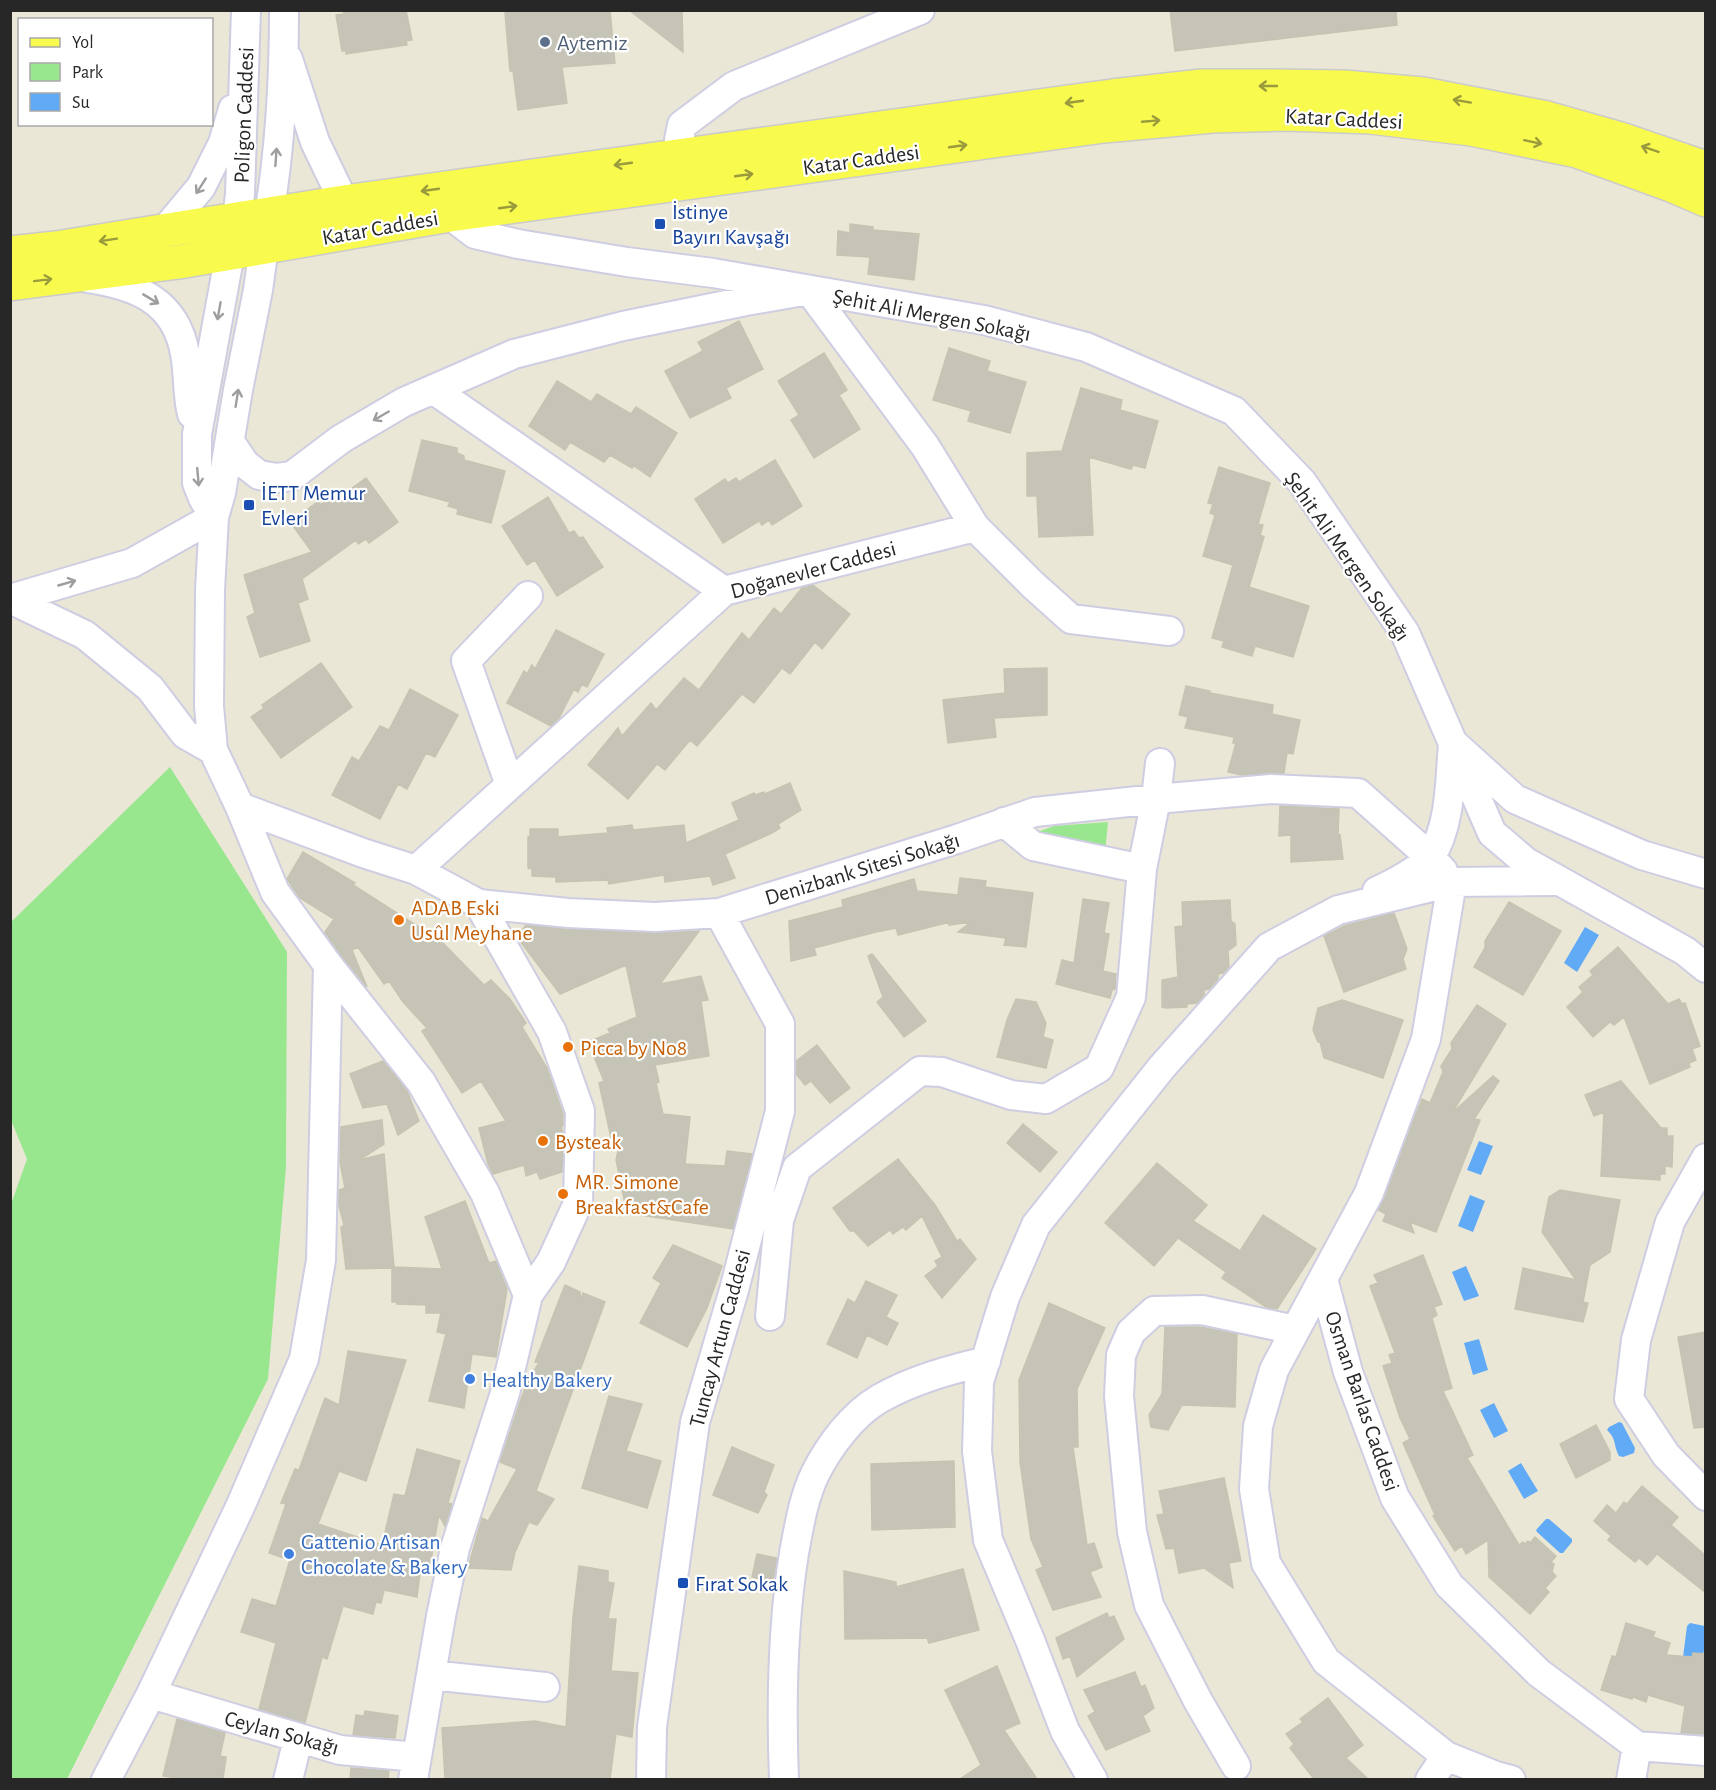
<svg xmlns="http://www.w3.org/2000/svg" width="1716" height="1790" font-family="'Alegreya Sans',sans-serif">
<style>
.green{fill:#98e78f}
.water{fill:#61abf6}
.building{fill:#c6c4b7;stroke:#c6c4b1;stroke-width:1.5}
.lines{fill:none;stroke-linecap:round;stroke-linejoin:round}
.minor-casing{stroke:#cecde2;stroke-width:32}
.major-casing{stroke:#cbcbcb;stroke-width:36}
.minor{stroke:#fff;stroke-width:28}
.major{stroke:#f8fa4e;stroke-width:33}
.oneway{stroke:#9a9b3c}
.oneway2{stroke:#9e9e9e}
.service-dot{fill:#5c6f8a;stroke:#fff;stroke-width:2}
.transit-dot{fill:#1a4fb4;stroke:#fff;stroke-width:2}
.food-dot{fill:#e8710a;stroke:#fff;stroke-width:2}
.shop-dot{fill:#3f7fe0;stroke:#fff;stroke-width:2}
.labels{text-anchor:middle;stroke-width:4.5;stroke-linejoin:round;paint-order:stroke}
.service-label{font-size:22px;fill:#4e5e75;stroke:#fff;text-anchor:start}
.street-label{font-size:22px;fill:#272727;stroke:#fff}
.transit-label{font-size:22px;fill:#164399;stroke:#fff;text-anchor:start}
.food-label{font-size:22px;fill:#c56008;stroke:#fff;text-anchor:start}
.shop-label{font-size:22px;fill:#366cbe;stroke:#fff;text-anchor:start}
</style>
<rect width="100%" height="100%" fill="#ebe7d7"/>
<!-- green -->
<path class="green" d="M170 767 287 952 286 1167 268 1379 67 1779H11L10 1207 27 1159 11 1120V922Z
M1108 822 1105 853 1035 833 1054 826Z"/>
<!-- water -->
<path class="water" d="M1585 927 1599 935 1577 972 1564 963Z
M1479 1141 1493 1146 1481 1175 1467 1170Z
M1470 1195 1485 1201 1473 1232 1458 1226Z
M1466 1266 1479 1296 1464 1301 1452 1272Z
M1479 1339 1488 1370 1473 1375 1464 1343Z
M1494 1403 1508 1431 1494 1438 1480 1410Z
M1619 1422 1622 1423 1635 1448 1634 1453 1623 1457 1619 1456C1613 1444 1617 1440 1607 1430L1609 1427Z
M1521 1463 1538 1491 1524 1499 1508 1471Z
M1546 1519H1549L1572 1539V1542L1563 1553H1560L1537 1532 1536 1530Z
M1690 1623 1705 1626V1647L1702 1658 1682 1665 1687 1626Z"/>
<!-- building -->
<path class="building" d="M343 10H406L412 40 406 41 407 45 346 54V51H342L336 15 344 14Z
M528 10H610L615 63 562 67 567 103 518 110 513 71H510L505 13Z
M629 10H682L683 52Z
M1170 10H1396L1397 25 1175 51Z
M850 224 873 227V230L919 234 914 280 868 274 870 257 837 255 838 231 850 233Z
M739 321 763 369 726 388 731 398 690 418 665 371 703 351 698 342Z
M949 348 990 361 987 371 1026 382 1010 433 968 421 971 411 933 400Z
M824 353 847 390 839 395 860 429 814 458 791 420 799 415 778 381Z
M557 381 591 402 597 394 631 414 636 407 677 433 650 477 634 466 632 468 610 455 604 462 570 442 565 450 529 426Z
M1081 388 1122 400 1120 410 1158 421 1145 468 1133 465 1131 469 1089 457 1093 535 1039 537 1037 496H1027V453L1062 451Z
M422 440 457 448V453L464 456V460L505 471 491 523 457 514 458 509 448 506 450 502 409 491Z
M775 460 802 506 772 525 769 520 762 525 759 521 723 543 695 499 725 479 728 483 736 478 739 482Z
M1219 467 1270 483 1258 524 1263 525 1260 535 1264 537 1249 587 1309 606 1293 657 1255 646 1252 656 1222 647 1224 641 1212 638 1233 565 1203 556 1215 515 1210 513 1213 504 1208 503Z
M366 478 398 522 369 543 366 539 358 544 356 540 302 579 308 599 298 603 310 641 260 657 247 617 255 613 244 575 312 552 290 522 319 501 320 505 330 499 331 503Z
M548 497 569 533 574 531 579 538 583 537 603 567 557 596 535 560 527 565 502 526Z
M813 585 850 614 822 649 815 642 790 674 782 668 754 703 742 694 697 746 690 740 665 770 657 764 628 799 588 765 618 728 622 736 651 703 656 710 684 678 699 690 742 633 749 640 774 608 781 614 802 588Z
M556 630 604 654 587 687 582 684 578 692 574 689 559 718 551 726 507 703 524 671 527 674 532 665 535 669Z
M321 663 352 707 281 758 251 717 264 708 262 705Z
M1047 668V715L994 718 996 737 948 743 943 700 1005 693 1004 669Z
M1186 686 1210 691V693L1273 705 1272 714 1300 720 1293 754 1287 753 1284 773 1241 775 1228 772 1236 743H1233L1234 737 1185 728 1188 717 1179 715Z
M410 689 458 715 435 757 426 753 407 789 398 784 380 819 332 795 352 757 359 761 380 726 389 730Z
M790 783 801 810 778 824 780 828 772 833 725 854 735 878 713 885 710 876 665 882 664 875 609 884 608 880 556 882V877L532 876V869L528 868V837L530 836V829H558V837L608 833 607 828 632 825 633 830 684 825 686 843 739 820 732 803 754 793 755 795 764 792 765 794Z
M1280 806 1339 809 1338 834 1340 835 1343 859 1291 862V835L1279 836Z
M303 852 355 883 353 885 441 941 484 985 491 980 510 999 526 1023 522 1027 547 1068 563 1114V1126H561L563 1134 562 1172 540 1179 537 1172 526 1176 524 1165 493 1174 488 1164 479 1128 506 1121 481 1081 462 1093 422 1031 427 1028 403 1002 389 981 384 984 358 947 352 950 367 987 341 955 325 932 334 919 300 898 287 879Z
M960 878 986 881 985 887 1033 893 1026 947 1004 945 1006 938 958 932 971 922 949 925 950 922 898 935 896 928 876 932 814 948 816 955 791 961 789 921 843 907 842 900 914 879 917 891 958 895Z
M1083 899 1109 903 1104 933 1109 934 1103 971 1116 974 1115 989 1112 990 1110 998 1056 984 1062 960 1074 963Z
M1230 900 1231 921 1235 924 1236 945 1228 951 1229 967 1223 973 1218 974V979L1209 989 1204 990V995L1197 1003 1187 1004V1007L1166 1008 1162 1007V980L1178 977 1175 927 1183 926 1182 902Z
M1509 902 1561 931 1523 995 1474 967 1485 948V941Z
M1394 913 1407 949 1403 959 1406 969 1344 992 1324 936 1344 926Z
M526 925 567 929 654 933 699 931 660 984 701 976 708 1000 701 1001 709 1056 655 1065 659 1082 656 1083 663 1114 690 1117 685 1164 725 1166 727 1151 752 1154 733 1229 627 1213 616 1160 619 1146 613 1147 599 1083 604 1081 588 1042 610 1033 608 1029 637 1017 626 965 560 994 517 937Z
M1618 947 1668 1004 1679 999 1682 1004 1685 1003 1700 1046 1692 1049 1696 1060 1689 1063 1690 1067 1650 1084 1624 1017 1614 1025 1610 1022 1593 1037 1567 1007 1583 992 1579 987 1593 975 1590 971Z
M872 954 926 1021 904 1037 877 1002 883 997 868 956Z
M1016 999 1036 1002 1046 1023 1043 1037 1053 1040 1046 1068 997 1057 1007 1020Z
M1342 1000 1403 1020 1383 1078 1324 1058 1320 1042H1318L1313 1030 1318 1008Z
M1477 1005 1506 1024 1452 1113 1493 1076 1499 1081 1474 1119 1480 1120 1436 1232 1410 1222 1414 1233 1383 1221 1386 1214 1378 1210 1422 1099 1430 1103 1443 1072 1441 1066 1452 1049 1451 1043Z
M817 1045 850 1088 830 1103 811 1081 805 1085 796 1074V1061Z
M383 1061 407 1091 419 1121 398 1135 387 1104 363 1108 350 1074Z
M1621 1081 1661 1128H1667V1136H1673L1672 1167 1665 1166V1174H1660V1180L1601 1176 1604 1112 1594 1116 1585 1095Z
M382 1120 384 1144 359 1160 384 1154 394 1267 442 1269 425 1217 465 1201 489 1263 496 1261 507 1289 496 1357 472 1354 464 1408 429 1401 446 1334 437 1332 441 1313H426V1305L397 1304V1302H392V1268L346 1269 341 1227 344 1225 339 1206V1190L345 1188 340 1162 341 1127Z
M1023 1124 1057 1152 1040 1172 1007 1143Z
M898 1159 935 1205 957 1241 960 1239 976 1259 942 1298 925 1276 938 1266 935 1261 942 1257 922 1216 906 1230 903 1227 893 1234 890 1230 868 1246 854 1231H850L833 1208Z
M1157 1163 1207 1205 1193 1221 1240 1251 1263 1215 1316 1249 1277 1309 1266 1307 1222 1278 1226 1272 1178 1238 1154 1266 1105 1223Z
M1560 1190 1620 1200 1610 1252 1590 1265 1583 1302 1588 1303 1583 1322 1515 1309 1523 1268 1576 1280 1542 1232 1549 1197Z
M673 1245 722 1266 707 1308 687 1347 640 1323 661 1283 653 1278Z
M1423 1255 1442 1304 1434 1307 1437 1315 1432 1318 1452 1388 1443 1391 1473 1455 1467 1458 1519 1545 1523 1542 1525 1544 1528 1541 1530 1543 1535 1537 1556 1556 1551 1562 1554 1564 1552 1572 1556 1576 1545 1588 1549 1592 1530 1614 1489 1577 1488 1540 1466 1554 1462 1546 1455 1551 1433 1516 1435 1515 1403 1443 1410 1439 1400 1418 1383 1366 1392 1363 1389 1355 1395 1353 1370 1286 1378 1283 1374 1275Z
M866 1281 897 1295 886 1317 898 1323 887 1345 867 1335 857 1358 827 1344 848 1299 855 1303Z
M565 1285 580 1292 581 1300 583 1293 605 1302 536 1491 554 1499 537 1525 529 1522 515 1552 511 1570 468 1568 482 1518 488 1521 517 1469 500 1462 520 1402 529 1378 539 1363 535 1362Z
M1049 1303 1105 1328 1077 1389 1078 1447H1073L1087 1545 1094 1543 1102 1567 1090 1572 1101 1597 1053 1610 1036 1570 1043 1567 1031 1539 1020 1462 1019 1380Z
M1165 1327H1200L1237 1334 1235 1407 1182 1405 1168 1430 1151 1427 1149 1415 1162 1394Z
M1706 1332V1427L1694 1428 1678 1337Z
M348 1351 406 1360 366 1481 339 1471 318 1524 382 1545 394 1494 405 1496 417 1449 460 1461 448 1503 452 1504 445 1526 439 1515 429 1571H423L420 1573 417 1597 384 1590 381 1603 376 1602 373 1614 343 1606 327 1659 322 1657 305 1723 259 1709 276 1643 241 1632 252 1599 276 1606 290 1560 269 1553 286 1504 281 1503 295 1469 299 1470 325 1398 339 1405Z
M609 1396 642 1404 626 1451 661 1461 647 1508 582 1488Z
M1596 1425 1610 1452V1460L1576 1478 1560 1444Z
M732 1447 774 1465 764 1492 767 1495 758 1513 713 1495Z
M954 1461 955 1527 872 1530 871 1464Z
M1224 1478 1241 1561 1229 1563 1233 1588 1204 1568 1179 1573 1174 1548 1166 1549 1157 1515 1164 1514 1159 1491Z
M1642 1486 1678 1517 1671 1525 1706 1556V1593L1657 1554 1647 1565 1639 1558 1635 1562 1608 1540 1611 1536 1594 1521 1607 1505 1616 1513 1624 1502 1627 1504Z
M757 1554 777 1558 773 1582 752 1577Z
M579 1566 608 1571V1582L614 1583 608 1619H616L611 1671 638 1673 632 1737 616 1734 610 1779H445L442 1728 535 1721 566 1727 573 1617Z
M963 1569 979 1630 929 1643 927 1638 845 1639 844 1571 896 1582V1587Z
M1107 1613 1109 1618 1114 1616 1124 1639 1077 1677 1070 1656 1063 1659 1056 1638Z
M1626 1623 1655 1632 1653 1637 1670 1643 1666 1655 1692 1657 1693 1653 1706 1654V1734L1681 1733 1685 1706 1648 1695 1646 1702 1633 1697 1632 1699 1601 1690 1612 1656 1616 1657Z
M997 1666 1020 1723 1004 1730 1037 1779H960L981 1765 945 1690Z
M1135 1672 1141 1687 1145 1685 1154 1708 1143 1716 1150 1731 1106 1750 1088 1716 1095 1712 1084 1690Z
M1328 1698 1363 1745 1346 1758 1368 1779H1314L1290 1748 1294 1744 1286 1734 1303 1722 1300 1719Z
M365 1711 398 1716 395 1738 353 1735 356 1715 364 1716Z
M177 1719 225 1733 220 1756 226 1757 223 1779H183L163 1776Z
M351 1768 389 1771 388 1779H350Z"/>
<g class="lines">
<!-- minor casing -->
<g class="minor-casing">
<path id="minor" d="M288 59 315 142 344 202
M681 156 679 140 682 125 734 86 920 10
M269 215C280 149 284 77 284 10
M450 215 475 234 518 244 627 262 713 273 984 320 1086 347 1234 411 1302 482 1405 633 1492 833 1526 862 1685 951 1706 968
M237 219 240 194 246 10
M165 230 201 187 223 143 233 109
M264 247 258 290 238 390 221 493 214 517 210 590 209 706 213 750 240 807 363 853 416 870 479 904 568 913 655 917 719 913 957 839 1035 812 1156 799 1142 869 1033 846 1004 822
M87 278C135 285 176 300 185 354 189 374 187 395 192 414
M434 390 724 591
M230 442 245 464 259 475 277 478 292 476 341 439 404 402 514 354 623 326 746 301 809 290 925 446 975 527
M214 517 203 498 197 483V434L230 253
M10 599 85 635 150 688 185 734 213 750
M10 599 132 563 214 517
M1160 763 1156 799 1271 789 1358 793 1430 857 1443 871
M510 785 466 661 528 596
M416 870 724 591 975 527 1033 585 1071 619 1169 631
M1452 882 1426 1039 1369 1193 1274 1370 1258 1426 1254 1489 1266 1563 1326 1661 1446 1756 1496 1776 1511 1780
M1377 891C1391 885 1423 868 1431 856 1451 825 1450 778 1453 743L1515 799 1642 855 1706 874
M479 904 552 1032 580 1111 578 1203 551 1262 528 1295
M328 965 421 1082 485 1193 528 1295 505 1393 455 1548 441 1616 413 1780
M1706 1158 1670 1222 1636 1340 1629 1399 1666 1455 1706 1496
M1323 1279 1348 1372 1395 1498 1449 1585 1539 1673 1637 1746 1706 1751
M770 1316 779 1220 797 1168 920 1071 942 1072 1011 1095 1046 1099 1099 1068 1131 997 1142 869
M431 1675 545 1687
M151 1694 340 1750 417 1757
M1236 1766 1198 1701 1149 1605 1132 1532 1119 1396 1121 1355 1131 1332 1154 1311 1202 1310 1295 1330
M106 1780 151 1694 240 1507 304 1359 321 1260 328 965 275 892 240 807
M288 1780 298 1739
M651 1780 652 1727 695 1422 734 1290 780 1111V1024L719 913
M784 1780C781 1704 782 1628 794 1553 799 1527 803 1499 815 1474 829 1446 852 1415 879 1399 912 1380 949 1370 986 1361
M1093 1780 1065 1731 1030 1640 988 1540 977 1451 979 1382 1005 1297 1036 1225 1162 1067 1269 947 1338 910 1452 882 1555 881
M1430 1780 1446 1756
M1631 1780 1637 1746"/>
</g>
<!-- major casing -->
<g class="major-casing">
<path id="major" d="M10 253 56 248 344 202 1112 96 1202 86H1273L1344 87 1423 94 1547 118 1621 139 1706 168
M10 284 179 262 450 215 1104 126 1213 116 1286 114 1370 117 1471 129 1577 151 1671 185 1706 200"/>
</g>
<!-- minor -->
<use href="#minor" class="minor"/>
<!-- major -->
<use href="#major" class="major"/>
</g>
<!-- one-way arrows -->
<defs><path id="oneway-shaft" d="M-6 0H5M1.5-3L5.5 0L1.5 3" fill="none" stroke-width="1.6" stroke-linecap="round" stroke-linejoin="round" transform="scale(1.5)"/></defs>
<g class="oneway">
<use href="#oneway-shaft" transform="translate(1268 86) rotate(180)"/>
<use href="#oneway-shaft" transform="translate(1462 101) rotate(-170)"/>
<use href="#oneway-shaft" transform="translate(1074 102) rotate(172)"/>
<use href="#oneway-shaft" transform="translate(1151 121) rotate(-5)"/>
<use href="#oneway-shaft" transform="translate(1533 142) rotate(12)"/>
<use href="#oneway-shaft" transform="translate(958 146) rotate(-8)"/>
<use href="#oneway-shaft" transform="translate(1650 149) rotate(-161)"/>
<use href="#oneway-shaft" transform="translate(623 164) rotate(172)"/>
<use href="#oneway-shaft" transform="translate(744 175) rotate(-8)"/>
<use href="#oneway-shaft" transform="translate(430 190) rotate(172)"/>
<use href="#oneway-shaft" transform="translate(508 207) rotate(-8)"/>
<use href="#oneway-shaft" transform="translate(108 240) rotate(171)"/>
<use href="#oneway-shaft" transform="translate(43 280) rotate(-7)"/>
</g>
<g class="oneway2">
<use href="#oneway-shaft" transform="translate(276 157) rotate(-86)"/>
<use href="#oneway-shaft" transform="translate(201 186) rotate(123)"/>
<use href="#oneway-shaft" transform="translate(151 299) rotate(31)"/>
<use href="#oneway-shaft" transform="translate(219 311) rotate(100)"/>
<use href="#oneway-shaft" transform="translate(237 398) rotate(-81)"/>
<use href="#oneway-shaft" transform="translate(381 416) rotate(150)"/>
<use href="#oneway-shaft" transform="translate(198 477) rotate(85)"/>
<use href="#oneway-shaft" transform="translate(67 583) rotate(-16)"/>
</g>
<!-- markers -->
<circle class="service-dot" cx="545" cy="42" r="6"/>
<g class="transit-dot">
<rect x="654" y="218" width="12" height="12" rx="3"/>
<rect x="243" y="499" width="12" height="12" rx="3"/>
<rect x="677" y="1577" width="12" height="12" rx="3"/>
</g>
<g class="food-dot">
<circle cx="399" cy="920" r="6"/>
<circle cx="568" cy="1047" r="6"/>
<circle cx="543" cy="1141" r="6"/>
<circle cx="563" cy="1194" r="6"/>
</g>
<g class="shop-dot">
<circle cx="470" cy="1379" r="6"/>
<circle cx="289" cy="1554" r="6"/>
</g>
<g class="labels">
<!-- service labels -->
<g class="service-label">
<text x="557" y="50">Aytemiz</text>
</g>
<!-- street labels -->
<g class="street-label">
<text transform="translate(243 115) rotate(-88)" y="8">Poligon Caddesi</text>
<text transform="translate(1344 118) rotate(3)" y="8">Katar Caddesi</text>
<text transform="translate(861 159) rotate(-8)" y="8">Katar Caddesi</text>
<text transform="translate(380 227) rotate(-10)" y="8">Katar Caddesi</text>
<text transform="translate(932 314) rotate(11)" y="8">Şehit Ali Mergen Sokağı</text>
<text transform="translate(1348 556) rotate(55)" y="8">Şehit Ali Mergen Sokağı</text>
<text transform="translate(813 569) rotate(-15)" y="8">Doğanevler Caddesi</text>
<text transform="translate(862 868) rotate(-17)" y="8">Denizbank Sitesi Sokağı</text>
<text transform="translate(719 1338) rotate(-75)" y="8">Tuncay Artun Caddesi</text>
<text transform="translate(1363 1401) rotate(71)" y="8">Osman Barlas Caddesi</text>
<text transform="translate(282 1732) rotate(15)" y="8">Ceylan Sokağı</text>
</g>
<!-- transit labels -->
<g class="transit-label">
<text x="672" y="219">İstinye<tspan x="672" dy="25">Bayırı Kavşağı</tspan></text>
<text x="261" y="500">İETT Memur<tspan x="261" dy="25">Evleri</tspan></text>
<text x="695" y="1591">Fırat Sokak</text>
</g>
<!-- food labels -->
<g class="food-label">
<text x="411" y="915">ADAB Eski<tspan x="411" dy="25">Usûl Meyhane</tspan></text>
<text x="580" y="1055">Picca by No8</text>
<text x="555" y="1149">Bysteak</text>
<text x="575" y="1189">MR. Simone<tspan x="575" dy="25">Breakfast&amp;Cafe</tspan></text>
</g>
<!-- shop labels -->
<g class="shop-label">
<text x="482" y="1387">Healthy Bakery</text>
<text x="301" y="1549">Gattenio Artisan<tspan x="301" dy="25">Chocolate &amp; Bakery</tspan></text>
</g>
</g>
<!-- border -->
<rect width="1716" height="1790" fill="none" stroke="#272727" stroke-width="24"/>
<!-- legend -->
<rect x="18" y="18" width="195" height="108" fill="#ffffff" stroke="#a9a9a9" stroke-width="1.5"/>
<rect x="30" y="38" width="30" height="9" fill="#f8fa4e" stroke="#a9a9a9" stroke-width="1.5"/>
<text x="72" y="48" font-size="18" fill="#272727">Yol</text>
<rect x="30" y="63" width="30" height="18" fill="#98e78f" stroke="#a9a9a9" stroke-width="1.5"/>
<text x="72" y="78" font-size="18" fill="#272727">Park</text>
<rect x="30" y="93" width="30" height="18" fill="#61abf6" stroke="#a9a9a9" stroke-width="1.5"/>
<text x="72" y="108" font-size="18" fill="#272727">Su</text>
</svg>
